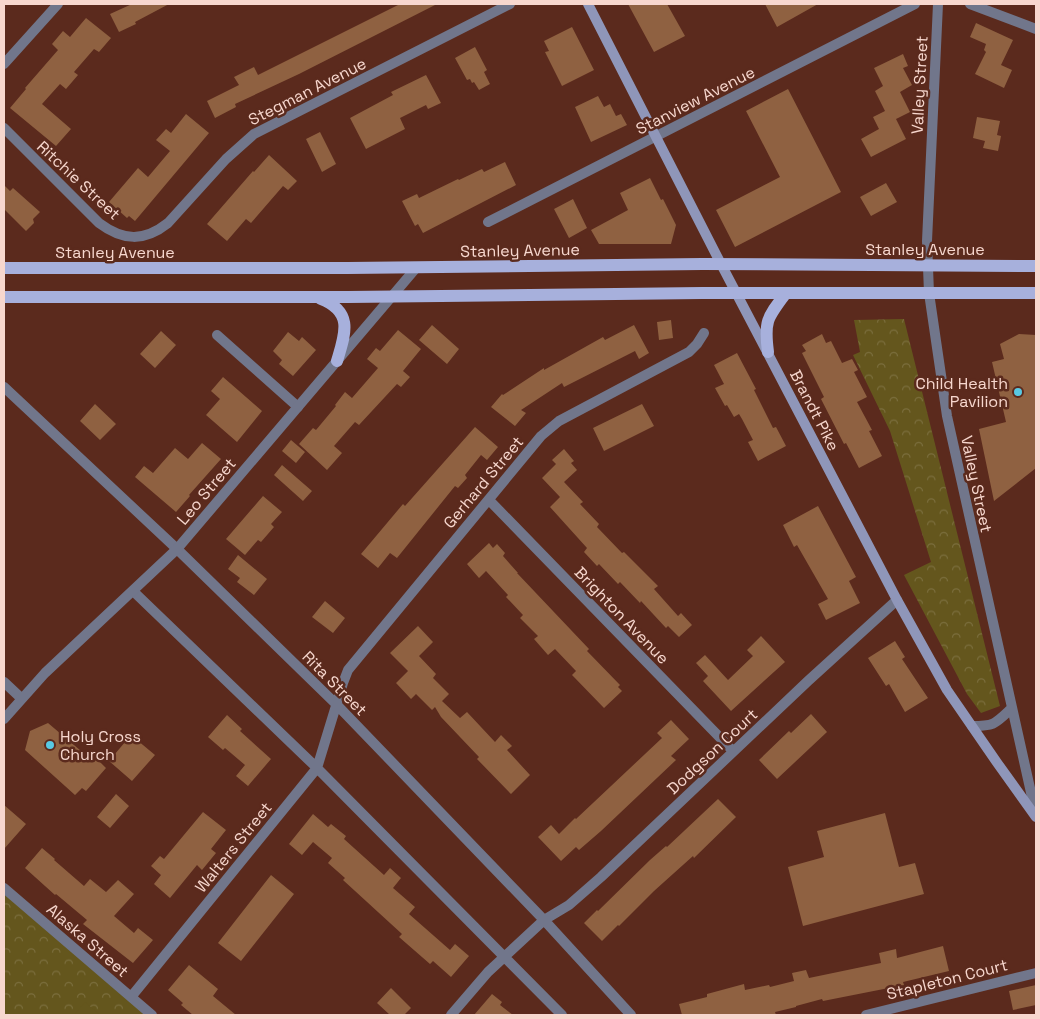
<svg xmlns="http://www.w3.org/2000/svg" width="1040" height="1019" font-family="'Space Grotesk',sans-serif">
<style>
.forest{fill:url(#forest-crowns)}
.pitch{fill:#64561d}
.building{fill:#8f6141}
.lines{fill:none;stroke-linecap:round;stroke-linejoin:round}
.minor{stroke:#71768b;stroke-width:10}
.tertiary{stroke:#71768b;stroke-width:10}
.secondary{stroke:#8f96b9;stroke-width:10}
.primary{stroke:#a7b0dc;stroke-width:12}
.poi-dot{fill:#58c9e3;stroke:#5b2a1d;stroke-width:2}
.labels{text-anchor:middle;stroke-width:5;stroke-linejoin:round;paint-order:stroke}
.street-label{font-size:16px;fill:#f7d7ce;stroke:#5b2a1d}
.poi-label{font-size:16px;fill:#f7d7ce;stroke:#5b2a1d;text-anchor:end}
</style>
<defs>
<pattern id="forest-crowns" width="20" height="18" patternUnits="userSpaceOnUse" patternTransform="scale(1.25)"><rect width="20" height="18" fill="#64561d"/><path d="M2 6a3 3 0 1 1 6 0M12 15a3 3 0 1 1 6 0" fill="none" stroke="#7b6e3d"/></pattern>
</defs>
<rect width="100%" height="100%" fill="#5b2a1d"/>
<!-- forest -->
<path class="forest" d="M904 319 1000 706 981 713 967 694 904 575 931 562 890 431 853 355 860 352 854 320Z
M4 888 152 1015H4Z"/>
<!-- pitch -->
<path class="pitch" d="M85 1002 100 1015H74Z"/>
<!-- building -->
<path class="building" d="M132 4H169L135 22 136 24 119 32 110 14Z
M400 4H437L299 74 235 104 236 107 215 118 207 101 239 85 234 77 254 67 258 75Z
M628 4H667L685 36 654 52Z
M765 4H818L777 27Z
M86 18 111 38 99 52 94 49 74 72 78 75 66 89 60 84 42 104 71 129 56 146 10 108 26 89 25 88 58 50 52 44 63 31 70 37Z
M976 23 1013 40 1001 65 1012 70 1004 88 975 74 986 52 984 50 986 44 970 37Z
M572 27 594 70 562 86 545 52 549 51 544 41Z
M475 47 487 70 484 72 490 84 479 90 474 82 472 83 470 79 467 80 455 58Z
M903 54 908 66 903 68 912 85 900 92 910 112 896 119 906 139 871 157 861 139 879 129 873 117 885 111 875 91 883 86 874 68Z
M426 75 441 103 428 109 426 105 400 118 405 129 366 149 350 118 393 95 391 92Z
M788 89 841 192 735 247 716 210 780 177 746 111Z
M598 96 604 107 610 104 616 116 621 114 627 125 591 142 575 107Z
M186 114 209 133 135 221 129 216 127 218 109 202 138 168 148 177 170 151 156 140 166 129 171 133Z
M977 117 1000 121 997 135 1001 136 998 151 983 148 985 141 973 138Z
M320 132 336 164 322 172 306 139Z
M269 155 297 181 288 190 283 186 251 223 246 219 227 241 207 224 253 171 254 172Z
M505 162 516 185 423 233 418 224 415 226 402 201 417 194 419 198 458 179 459 180 482 169 484 172Z
M650 178 661 200 663 199 676 225 671 244H599L591 230 628 210 620 193Z
M886 183 897 202 871 216 860 197Z
M4 185 10 191 13 188 40 212 33 219 34 223 26 231 4 209Z
M573 199 587 228 569 238 554 209Z
M671 320 673 338 659 340 657 322Z
M432 325 459 349 447 364 419 340Z
M634 325 649 353 639 359 635 351 564 387 562 383 521 410 526 413 515 426 491 407 502 394 503 395 544 368V370L603 337 605 340Z
M398 330 421 349 403 371 410 377 401 387 397 384 359 425 355 422 334 446 342 453 327 470 299 444 313 428 316 430 336 406 335 405 345 392 352 398 378 368 367 359 376 348 380 351Z
M161 331 176 345 155 368 140 354Z
M288 332 299 341 302 337 316 350 293 376 279 364 282 360 273 351Z
M822 334 826 343 831 341 842 363 852 359 858 370 854 372 867 397 857 402 872 430 869 431 882 456 859 468 846 443 844 444 821 399 824 397 802 353 806 351 802 345Z
M1019 334 1036 335V468L994 501 979 429 1006 422 992 362 1004 359 1000 344Z
M737 353 756 389 754 390 773 428 776 427 786 446 758 461 748 442 753 440 742 419 739 414 734 417 727 405 725 406 715 388 724 384 714 365Z
M223 377 262 411 237 442 206 415 220 399 211 391Z
M95 404 116 424 100 440 80 421Z
M642 404 654 426 604 451 593 428Z
M475 427 498 447 487 460 481 455 465 475 467 478 458 488 455 486 397 558 390 553 378 568 361 554 403 504 405 506Z
M291 440 305 452 296 463 282 451Z
M202 443 221 459 189 495 190 496 176 512 135 477 144 466 153 473 175 448 188 459Z
M564 449 574 461 571 463 577 470 564 482 583 502 580 504 599 524 597 527 622 553 624 552 658 586 654 589 678 616 681 613 692 625 679 637 668 626 666 628 641 601 640 603 620 582 618 584 599 564 597 566 584 552 587 548 550 507 560 497 542 478 556 464 552 460Z
M282 465 312 491 303 501 274 475Z
M263 496 282 512 271 524 274 527 261 542 258 540 245 555 226 539Z
M818 506 856 577 849 581 860 603 826 620 818 604 828 599 797 545 794 547 783 525Z
M489 543 493 548 497 544 505 553 503 556 518 573H517L589 649 587 651 620 685 618 687 622 691 604 708 572 675 576 671 555 649 548 655 534 639 538 636 520 618 523 615 506 597 508 595 486 571 479 578 467 564Z
M238 555 267 579 254 595 237 582 240 578 228 569Z
M325 601 345 618 333 633 312 617Z
M418 626 433 642 419 656 436 674 433 678 449 694 442 701 460 718 467 712 495 742 501 735 512 746 507 750 530 775 511 794 477 759 479 757 441 717 435 707 432 710 416 694 411 699 396 683 408 671 390 653Z
M761 636 785 662 731 711 703 681 708 676 696 663 705 655 728 680 753 656 747 650Z
M895 641 905 657 902 659 928 698 905 712 889 684 886 686 868 658Z
M811 714 827 732 777 779 759 760 789 731 791 733Z
M227 715 242 729 240 731 271 759 248 786 236 776 245 765 225 748 223 750 208 737Z
M671 720 689 739 671 756 676 760 601 831 579 850 576 847 561 861 538 837 551 825 559 834 575 818 576 819 662 738 657 733Z
M48 723 94 762 97 759 106 768 86 791 82 788 75 795 25 750 30 731Z
M131 735 155 755 132 781 109 761Z
M116 794 129 806 110 828 97 817Z
M718 799 736 817 694 858 693 856 654 891 619 926 618 925 602 941 584 923 597 910 598 911 650 860 666 846 667 847Z
M4 805 26 824 4 849Z
M203 812 226 830 211 849 216 853 202 870 197 865 170 898 154 884 161 875 151 866 160 856 164 859Z
M885 813 899 867 915 863 924 894 803 926 788 867 824 857 817 831Z
M313 814 328 827 331 824 346 836 344 839 384 875 390 868 401 878 393 888 415 907 409 914 450 950 455 944 469 956 451 977 433 961 430 964 399 937 402 934 343 880 345 878 328 863 332 858 313 842 302 855 289 844Z
M42 848 55 859 54 860 84 886 90 879 106 892 118 880 134 894 114 916 134 933 138 928 153 940 133 963 83 924 87 920 56 894 55 895 25 868Z
M271 875 294 894 241 961 218 943Z
M943 946 949 971 903 982 904 985 823 1001 822 999 796 1006V1007L775 1012 776 1015H682L679 1004 707 997V994L744 984 745 990 769 985 770 987 794 981 792 973 806 970 809 978 881 963 879 953 896 949 897 958Z
M189 965 218 989 213 996 236 1015H193L181 1005 183 1003 168 990Z
M1036 985V1005L1013 1010 1009 991Z
M391 988 411 1008 404 1015H390L377 1003Z
M492 994 502 1002 500 1005 513 1015H474Z"/>
<g class="lines">
<!-- minor -->
<path class="minor" d="M970 4 1036 29
M4 64 58 4
M4 128 99 223C123 241 144 242 168 223L226 159 254 134 510 4
M488 222 915 4
M217 335 298 407
M4 387 177 549 337 705 544 920 631 1015
M489 500 733 751
M133 591 317 768 562 1015
M4 682 21 698
M4 888 152 1015
M131 997 317 768 343 683 348 670 541 436 559 421 689 352 697 344 704 333
M451 1015 488 972 544 920 569 905 601 877 808 681 897 600
M866 1015 1036 973"/>
<!-- tertiary -->
<path class="tertiary" d="M938 4 927 241 929 293 947 416 1036 815
M4 719 45 673 177 549 416 268
M972 726C995 726 995 724 1012 708"/>
<!-- secondary -->
<path class="secondary" d="M588 4 721 264 897 600 947 690 998 764 1036 817"/>
<!-- primary -->
<path class="primary" d="M4 268H348L702 264 1036 266
M4 297H348L702 293H1036
M321 299C354 312 345 334 337 361
M768 352C764 321 767 318 786 293"/>
</g>
<!-- markers -->
<g class="poi-dot">
<circle cx="1018" cy="392" r="5"/>
<circle cx="50" cy="745" r="5"/>
</g>
<g class="labels">
<!-- street labels -->
<g class="street-label">
<text transform="translate(919 85) rotate(-87)" y="6">Valley Street</text>
<text transform="translate(307 91) rotate(-27)" y="6">Stegman Avenue</text>
<text transform="translate(695 100) rotate(-27)" y="6">Stanview Avenue</text>
<text transform="translate(79 180) rotate(43)" y="6">Ritchie Street</text>
<text x="925" y="255">Stanley Avenue</text>
<text transform="translate(520 250) rotate(-1)" y="6">Stanley Avenue</text>
<text x="115" y="258">Stanley Avenue</text>
<text transform="translate(815 410) rotate(63)" y="6">Brandt Pike</text>
<text transform="translate(483 482) rotate(-50)" y="6">Gerhard Street</text>
<text transform="translate(977 484) rotate(78)" y="6">Valley Street</text>
<text transform="translate(206 491) rotate(-50)" y="6">Leo Street</text>
<text transform="translate(622 615) rotate(46)" y="6">Brighton Avenue</text>
<text transform="translate(335 683) rotate(45)" y="6">Rita Street</text>
<text transform="translate(712 751) rotate(-43)" y="6">Dodgson Court</text>
<text transform="translate(233 847) rotate(-51)" y="6">Walters Street</text>
<text transform="translate(88 940) rotate(41)" y="6">Alaska Street</text>
<text transform="translate(947 979) rotate(-14)" y="6">Stapleton Court</text>
</g>
<!-- poi labels -->
<g class="poi-label">
<text x="1008" y="389">Child Health<tspan x="1008" dy="18">Pavilion</tspan></text>
<text x="60" y="742" text-anchor="start">Holy Cross<tspan x="60" dy="18">Church</tspan></text>
</g>
</g>
<!-- border -->
<rect width="1040" height="1019" fill="none" stroke="#f7d7ce" stroke-width="10"/>
</svg>
